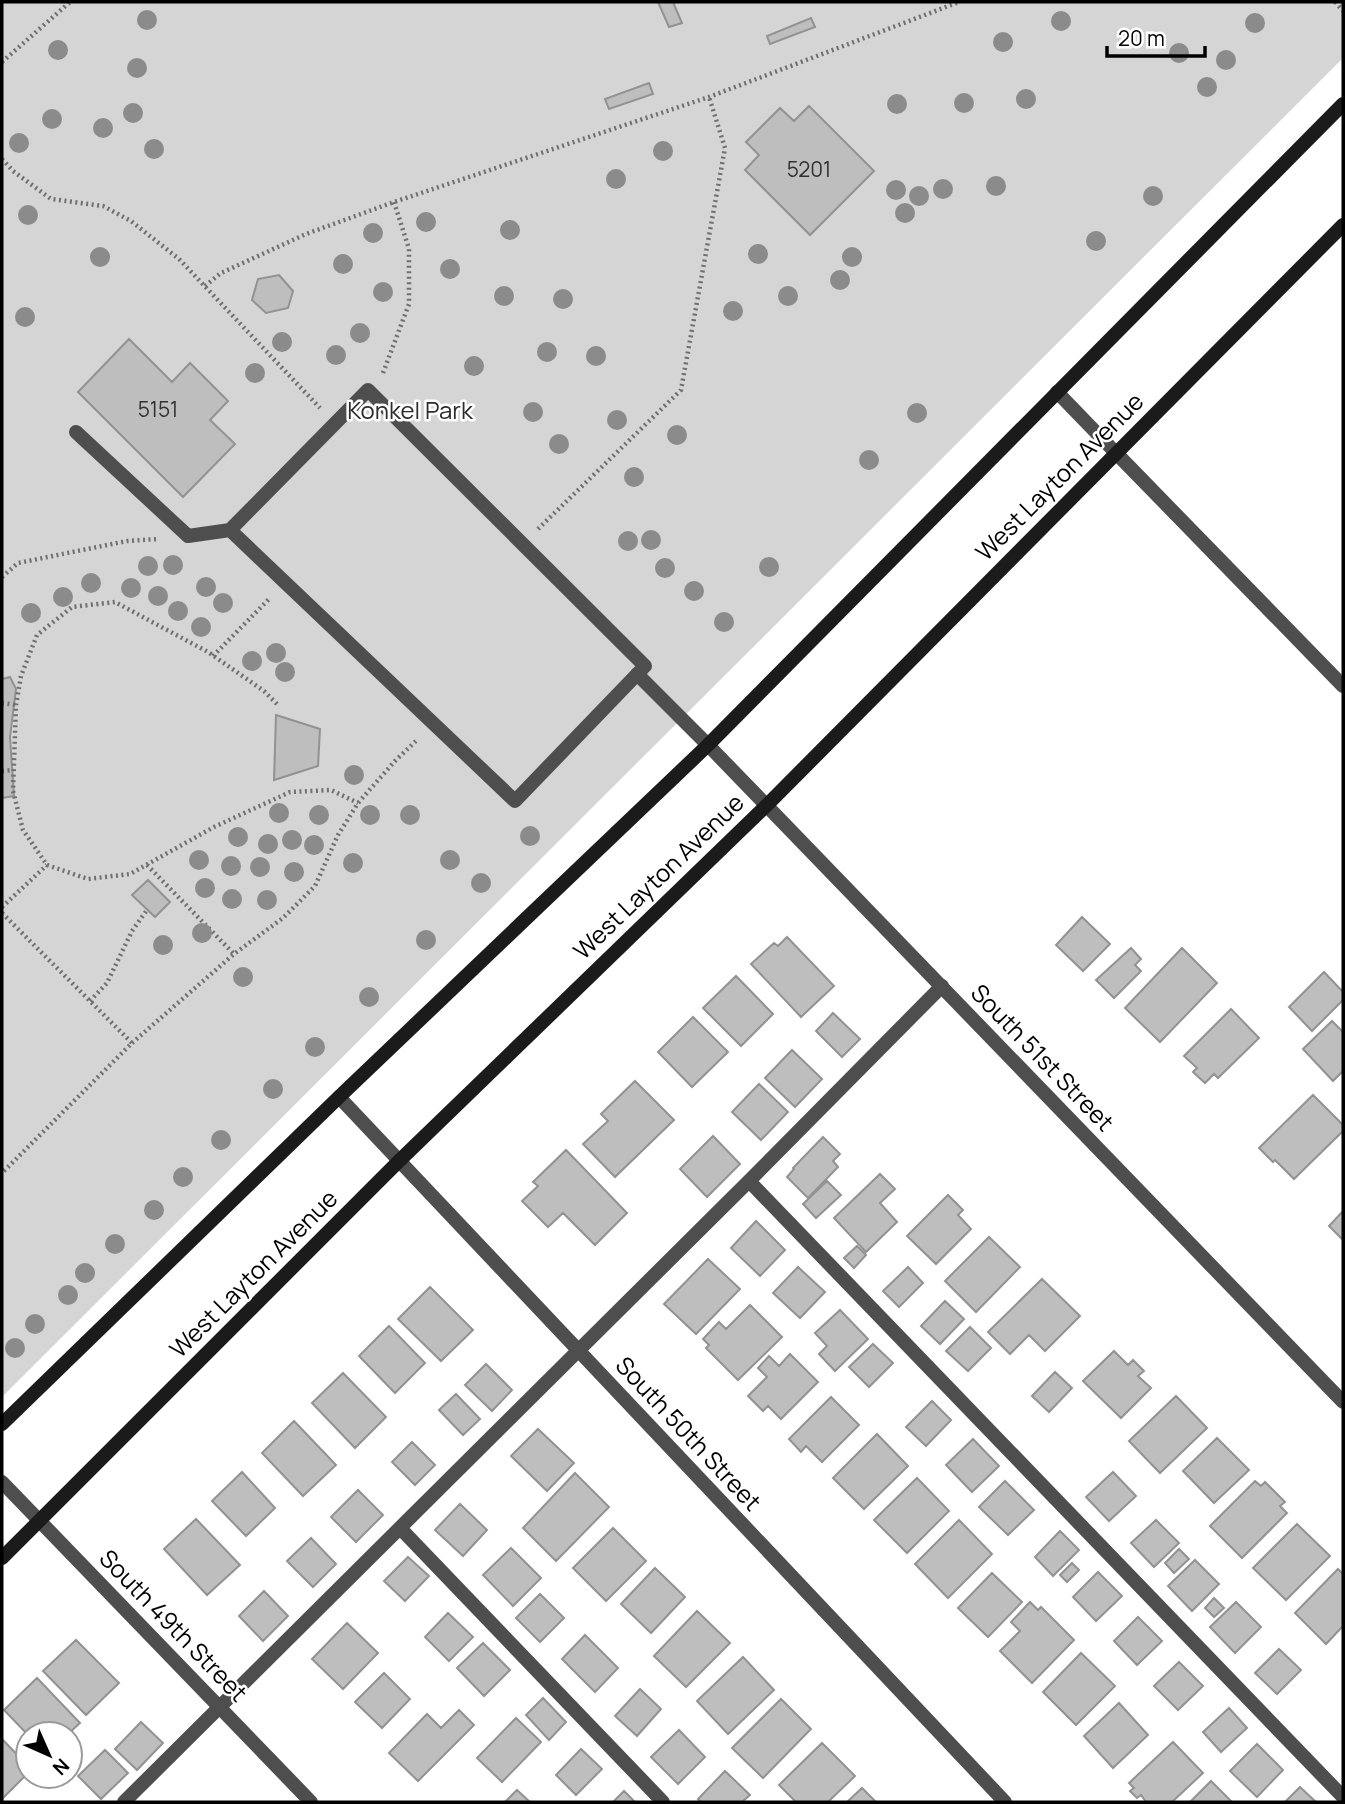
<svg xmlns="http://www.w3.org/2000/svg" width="1345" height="1804" font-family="Manrope,sans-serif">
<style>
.green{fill:#d5d5d5}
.building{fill:#bebebe;stroke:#929292;stroke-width:2}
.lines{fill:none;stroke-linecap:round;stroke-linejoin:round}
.path{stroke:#707070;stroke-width:4.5;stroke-dasharray:2 3.5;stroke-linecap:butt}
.service{stroke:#4e4e4e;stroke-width:14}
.minor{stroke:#4e4e4e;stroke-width:14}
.tertiary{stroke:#4e4e4e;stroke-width:14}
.secondary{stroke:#1b1b1b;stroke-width:14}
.tree{fill:#8b8b8b}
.labels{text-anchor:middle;stroke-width:5;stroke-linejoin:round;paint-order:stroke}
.number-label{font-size:21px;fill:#303030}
.park-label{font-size:24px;fill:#2c2c2c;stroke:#fff}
.street-label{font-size:24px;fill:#000;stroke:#fff}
</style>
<rect width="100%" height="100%" fill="#fff"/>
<!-- green -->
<path class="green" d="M2 2H1343V58L2 1397Z"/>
<!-- building -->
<path class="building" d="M658 2H673L682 23 669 27Z
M811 18 815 27 770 44 767 36Z
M649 83 653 94 609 109 605 99Z
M809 106 874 171 810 235 745 170 759 155 746 142 780 108 794 121Z
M279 275 293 291 288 308 266 313 252 300 258 279Z
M129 339 172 382 190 363 228 401 210 420 235 444 183 497 78 392Z
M10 677 16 689 10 737 14 796 2 798V679Z
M276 715 320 729 318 766 274 780Z
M148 880 170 902 155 917 132 895Z
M1082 917 1110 944 1083 971 1056 945Z
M787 937 834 986 801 1017 751 964 774 943 778 946Z
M1131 948 1141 959 1135 965 1141 971 1114 998 1096 980Z
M1182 948 1217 983 1160 1042 1125 1008Z
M1324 972 1343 992V1000L1312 1031 1289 1007Z
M736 976 773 1014 741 1046 703 1008Z
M1231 1009 1259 1038 1218 1078 1214 1074 1205 1083 1193 1072 1197 1068 1184 1056Z
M833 1013 860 1039 842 1057 816 1031Z
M693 1017 728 1052 692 1087 658 1052Z
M1332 1021 1343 1032V1071L1333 1081 1303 1049Z
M792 1050 822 1079 795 1107 765 1078Z
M635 1081 674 1120 615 1177 583 1144 608 1121 601 1114Z
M759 1084 788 1112 761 1140 732 1112Z
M1313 1095 1343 1125V1131L1294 1179 1275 1160 1273 1162 1259 1148Z
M713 1136 740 1164 707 1197 680 1169Z
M823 1137 840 1154 833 1161 838 1167 808 1198 787 1177 794 1169 793 1168Z
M566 1150 627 1213 595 1245 563 1213 548 1227 522 1201 538 1186 533 1182Z
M880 1174 895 1189 880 1203 897 1222 866 1252 834 1218Z
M827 1181 841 1195 816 1218 803 1204Z
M948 1195 963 1210 958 1215 971 1229 936 1264 907 1236Z
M1343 1211V1240L1329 1226Z
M756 1221 785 1250 760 1276 731 1248Z
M989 1237 1020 1267 976 1312 945 1281Z
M857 1246 866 1255 854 1268 844 1258Z
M708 1259 740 1289 696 1334 664 1304Z
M798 1267 825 1292 800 1318 773 1293Z
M908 1267 923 1283 899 1307 883 1291Z
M1042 1279 1080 1316 1045 1351 1029 1335 1010 1354 988 1332Z
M430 1287 473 1330 441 1361 398 1319Z
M945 1301 964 1319 940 1344 921 1326Z
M750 1305 782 1337 738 1380 706 1348 709 1345 703 1339 719 1322 726 1329Z
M840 1310 868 1339 835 1371 819 1354 827 1346 815 1333Z
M389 1326 425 1363 395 1393 359 1356Z
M970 1327 991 1348 968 1371 946 1351Z
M873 1344 893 1363 869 1387 849 1367Z
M1114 1351 1128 1365 1133 1360 1144 1371 1138 1376 1151 1388 1121 1418 1083 1381Z
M790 1354 818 1382 781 1419 768 1406 763 1411 748 1396 767 1377 758 1368 769 1356 779 1366Z
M486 1364 512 1390 492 1411 465 1385Z
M1055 1372 1072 1388 1049 1412 1032 1396Z
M343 1373 386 1417 355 1448 312 1403Z
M456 1394 480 1419 463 1435 439 1410Z
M1176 1396 1207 1428 1160 1473 1129 1441Z
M831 1397 859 1425 822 1462 806 1446 801 1452 789 1439Z
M932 1401 951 1420 926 1446 906 1427Z
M294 1421 336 1465 303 1496 262 1453Z
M538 1429 574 1463 547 1491 511 1456Z
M877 1434 908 1466 864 1509 833 1478Z
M1217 1438 1249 1470 1214 1503 1183 1471Z
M973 1439 999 1466 972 1492 946 1465Z
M412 1442 435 1465 415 1485 392 1462Z
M242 1472 275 1508 246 1536 212 1501Z
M1113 1472 1136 1496 1109 1521 1086 1497Z
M575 1473 609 1507 556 1561 523 1528Z
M917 1478 949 1511 907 1553 874 1520Z
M1005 1481 1034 1510 1008 1535 979 1507Z
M1255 1481 1261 1486 1265 1482 1285 1502 1280 1506 1287 1513 1242 1558 1210 1526Z
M358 1490 383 1515 356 1542 331 1517Z
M460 1504 487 1530 463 1556 435 1530Z
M196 1519 240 1565 207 1595 164 1549Z
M959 1520 992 1554 948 1598 915 1564Z
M1156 1520 1179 1543 1154 1567 1131 1543Z
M1297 1524 1330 1556 1286 1600 1253 1568Z
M613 1528 646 1561 606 1601 573 1568Z
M1060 1531 1079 1550 1053 1576 1035 1557Z
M311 1538 336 1564 313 1587 287 1561Z
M511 1548 541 1578 513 1606 483 1575Z
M1179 1549 1189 1559 1174 1573 1165 1563Z
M408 1557 429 1576 405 1601 384 1581Z
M1195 1560 1219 1584 1192 1611 1168 1586Z
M1072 1563 1079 1570 1067 1582 1060 1575Z
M655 1568 685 1597 651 1633 621 1604Z
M1338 1569 1343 1574V1626L1326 1644 1295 1613Z
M1098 1572 1122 1596 1096 1621 1073 1597Z
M992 1573 1022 1602 988 1637 958 1608Z
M264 1591 288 1616 263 1641 239 1616Z
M540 1594 564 1618 540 1642 516 1618Z
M1214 1598 1224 1608 1214 1617 1205 1608Z
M1030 1602 1038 1610 1041 1607 1074 1640 1032 1683 1000 1651 1020 1631 1011 1622Z
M1236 1602 1261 1627 1235 1653 1210 1627Z
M697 1611 730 1643 686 1687 654 1656Z
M448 1613 473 1637 449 1661 425 1637Z
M1138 1617 1162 1641 1137 1665 1114 1641Z
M347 1623 378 1653 343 1689 312 1659Z
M585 1635 618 1668 595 1692 562 1659Z
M76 1640 119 1683 86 1715 43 1671Z
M483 1643 510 1670 484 1696 457 1668Z
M1279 1649 1301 1670 1277 1694 1255 1673Z
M1081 1653 1115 1686 1076 1725 1043 1692Z
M743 1657 774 1690 728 1734 697 1701Z
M1179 1662 1203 1686 1178 1710 1154 1686Z
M384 1673 410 1699 382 1728 355 1702Z
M37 1678 80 1723 68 1734 28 1735 4 1710Z
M640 1689 661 1709 637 1736 615 1716Z
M543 1698 566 1722 549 1740 526 1715Z
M781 1699 811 1729 763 1778 732 1748Z
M1119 1703 1148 1735 1113 1768 1084 1736Z
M1229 1708 1247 1728 1221 1752 1203 1732Z
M459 1710 474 1725 418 1781 389 1753 427 1714 441 1728Z
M516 1718 541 1742 502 1782 477 1758Z
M141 1722 163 1743 137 1770 115 1749Z
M679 1730 705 1757 678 1784 651 1757Z
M2 1739 28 1766V1773L2 1799Z
M1173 1742 1203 1773 1172 1802H1146L1141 1795 1137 1798 1130 1791 1134 1788 1129 1783Z
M822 1743 855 1776 828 1802H796L779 1785Z
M1257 1744 1283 1770 1257 1797 1230 1771Z
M581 1749 602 1769 576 1795 556 1775Z
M105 1750 128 1773 101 1799 78 1776Z
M725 1771 750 1795 742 1802H701L698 1799Z
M1211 1781 1232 1802H1190Z
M1300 1787 1316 1802H1285Z
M862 1788 876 1802H847Z
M517 1790 530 1802H505Z
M624 1791 635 1802H613Z"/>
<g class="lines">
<!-- path -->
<path class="path" d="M1335 2 1343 11
M2 62 70 2
M2 159 13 171 51 199 103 206 131 221 179 259 320 408
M205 286 221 273 306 234 394 202 709 97 959 2
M383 373 409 304V249L394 202
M538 529 681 390 725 148 709 97
M2 577 18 563 127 541 158 539
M213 656 270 598
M2 703 16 705
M277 704 264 691 208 652 115 602 72 607 37 635 21 676 16 705 13 791 23 830 47 865 88 879 130 874 214 827 290 792 331 790 358 803
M2 771 13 770
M147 865 234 954
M2 907 47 865
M2 913 132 1043 2 1173
M90 1001 107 983 132 931 147 910
M132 1043 234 954 283 918 315 886 338 835 358 803 395 761 418 739"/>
<!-- service -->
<path class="service" d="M368 390 645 666 515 801 230 530Z
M1057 392 1116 453
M76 432 188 536 230 530
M637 674 708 745
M749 1181 1343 1797
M400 1528 663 1802
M124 1802 749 1181 942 986"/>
<!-- minor -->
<path class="minor" d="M1116 453 1343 686
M339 1097 1005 1802
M2 1482 311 1802"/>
<!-- tertiary -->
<path class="tertiary" d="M708 745 1343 1402"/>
<!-- secondary -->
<path class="secondary" d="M2 1424 339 1097 708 745 1343 104
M2 1558 398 1162 768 804 1343 225"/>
</g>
<!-- trees -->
<g class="tree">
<circle cx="147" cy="20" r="10"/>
<circle cx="1061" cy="21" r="10"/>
<circle cx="1255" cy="23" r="10"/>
<circle cx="1003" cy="42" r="10"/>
<circle cx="58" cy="50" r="10"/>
<circle cx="1179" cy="53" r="10"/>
<circle cx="1226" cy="60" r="10"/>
<circle cx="137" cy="68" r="10"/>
<circle cx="1207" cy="87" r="10"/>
<circle cx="1026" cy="99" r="10"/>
<circle cx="964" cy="103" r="10"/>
<circle cx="897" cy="104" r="10"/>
<circle cx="133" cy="113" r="10"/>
<circle cx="52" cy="119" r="10"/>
<circle cx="103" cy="128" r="10"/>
<circle cx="19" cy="143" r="10"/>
<circle cx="154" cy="149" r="10"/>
<circle cx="663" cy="151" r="10"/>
<circle cx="616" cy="179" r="10"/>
<circle cx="996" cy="186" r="10"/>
<circle cx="943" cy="189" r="10"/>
<circle cx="896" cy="190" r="10"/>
<circle cx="919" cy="196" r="10"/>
<circle cx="1153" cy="196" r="10"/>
<circle cx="905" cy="213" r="10"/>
<circle cx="28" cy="215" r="10"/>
<circle cx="426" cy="222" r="10"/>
<circle cx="510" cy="230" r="10"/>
<circle cx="373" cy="233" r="10"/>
<circle cx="1096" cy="241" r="10"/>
<circle cx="758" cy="254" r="10"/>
<circle cx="100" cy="257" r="10"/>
<circle cx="852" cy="257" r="10"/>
<circle cx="343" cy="264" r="10"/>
<circle cx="450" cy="269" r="10"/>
<circle cx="840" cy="280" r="10"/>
<circle cx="383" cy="292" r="10"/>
<circle cx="504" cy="296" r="10"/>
<circle cx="788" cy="296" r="10"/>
<circle cx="563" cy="299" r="10"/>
<circle cx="733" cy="311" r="10"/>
<circle cx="25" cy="317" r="10"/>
<circle cx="360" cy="333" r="10"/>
<circle cx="282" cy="342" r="10"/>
<circle cx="547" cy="352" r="10"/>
<circle cx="336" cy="355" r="10"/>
<circle cx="596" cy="356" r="10"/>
<circle cx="474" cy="366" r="10"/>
<circle cx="255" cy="373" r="10"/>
<circle cx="533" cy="412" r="10"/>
<circle cx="917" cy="413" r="10"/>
<circle cx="617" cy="420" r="10"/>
<circle cx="677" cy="435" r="10"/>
<circle cx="559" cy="444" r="10"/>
<circle cx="869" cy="460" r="10"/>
<circle cx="634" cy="477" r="10"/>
<circle cx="651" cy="540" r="10"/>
<circle cx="628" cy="541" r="10"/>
<circle cx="173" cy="565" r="10"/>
<circle cx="148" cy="566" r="10"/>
<circle cx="769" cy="567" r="10"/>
<circle cx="665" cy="568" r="10"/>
<circle cx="91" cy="583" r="10"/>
<circle cx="206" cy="587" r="10"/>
<circle cx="131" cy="588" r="10"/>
<circle cx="694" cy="591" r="10"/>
<circle cx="158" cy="596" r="10"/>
<circle cx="63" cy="597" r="10"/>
<circle cx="223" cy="603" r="10"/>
<circle cx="178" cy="611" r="10"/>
<circle cx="31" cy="613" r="10"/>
<circle cx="724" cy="622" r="10"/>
<circle cx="201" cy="627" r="10"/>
<circle cx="276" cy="653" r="10"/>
<circle cx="252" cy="661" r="10"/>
<circle cx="285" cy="672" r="10"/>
<circle cx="354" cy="775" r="10"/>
<circle cx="279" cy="813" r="10"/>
<circle cx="319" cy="815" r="10"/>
<circle cx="370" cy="815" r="10"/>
<circle cx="410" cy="815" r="10"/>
<circle cx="530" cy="836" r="10"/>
<circle cx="238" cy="837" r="10"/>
<circle cx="292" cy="840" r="10"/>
<circle cx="268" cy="844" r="10"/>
<circle cx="314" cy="845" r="10"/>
<circle cx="199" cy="860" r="10"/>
<circle cx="450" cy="860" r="10"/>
<circle cx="353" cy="863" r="10"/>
<circle cx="231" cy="866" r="10"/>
<circle cx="260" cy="867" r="10"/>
<circle cx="294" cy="872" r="10"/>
<circle cx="481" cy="883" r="10"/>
<circle cx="205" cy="888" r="10"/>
<circle cx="232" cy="899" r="10"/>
<circle cx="267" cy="900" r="10"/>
<circle cx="202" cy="933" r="10"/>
<circle cx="426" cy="940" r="10"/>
<circle cx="163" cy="945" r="10"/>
<circle cx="243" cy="977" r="10"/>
<circle cx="369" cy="997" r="10"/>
<circle cx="315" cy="1047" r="10"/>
<circle cx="273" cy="1089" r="10"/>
<circle cx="221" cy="1140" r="10"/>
<circle cx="183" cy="1177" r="10"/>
<circle cx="154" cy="1210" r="10"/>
<circle cx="115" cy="1244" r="10"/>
<circle cx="85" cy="1273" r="10"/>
<circle cx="68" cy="1295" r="10"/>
<circle cx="35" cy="1324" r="10"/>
<circle cx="15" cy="1348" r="10"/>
</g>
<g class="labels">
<!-- number labels -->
<g class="number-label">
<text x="809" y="177">5201</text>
<text x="158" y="417">5151</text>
</g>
<!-- park labels -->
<g class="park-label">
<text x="410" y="419">Konkel Park</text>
</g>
<!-- street labels -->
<g class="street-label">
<text transform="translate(1060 477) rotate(-45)" y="8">West Layton Avenue</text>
<text transform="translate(659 877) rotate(-44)" y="8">West Layton Avenue</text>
<text transform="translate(1042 1058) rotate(46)" y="8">South 51st Street</text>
<text transform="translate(254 1274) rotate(-45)" y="8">West Layton Avenue</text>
<text transform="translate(688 1434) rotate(47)" y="8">South 50th Street</text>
<text transform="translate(173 1626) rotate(46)" y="8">South 49th Street</text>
</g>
</g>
<!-- border -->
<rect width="1345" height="1804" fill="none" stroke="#000000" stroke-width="7"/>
<!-- north arrow -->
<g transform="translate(49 1755) rotate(135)"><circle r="33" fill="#ffffff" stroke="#999999" stroke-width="2"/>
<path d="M0-5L12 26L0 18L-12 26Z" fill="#000000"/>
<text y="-10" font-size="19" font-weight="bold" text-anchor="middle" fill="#000000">N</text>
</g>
<!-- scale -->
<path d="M1107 46v10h98v-10" fill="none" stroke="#000000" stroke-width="3.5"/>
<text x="1118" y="46" font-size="21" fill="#000000" stroke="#ffffff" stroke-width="5" paint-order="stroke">20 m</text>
</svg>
